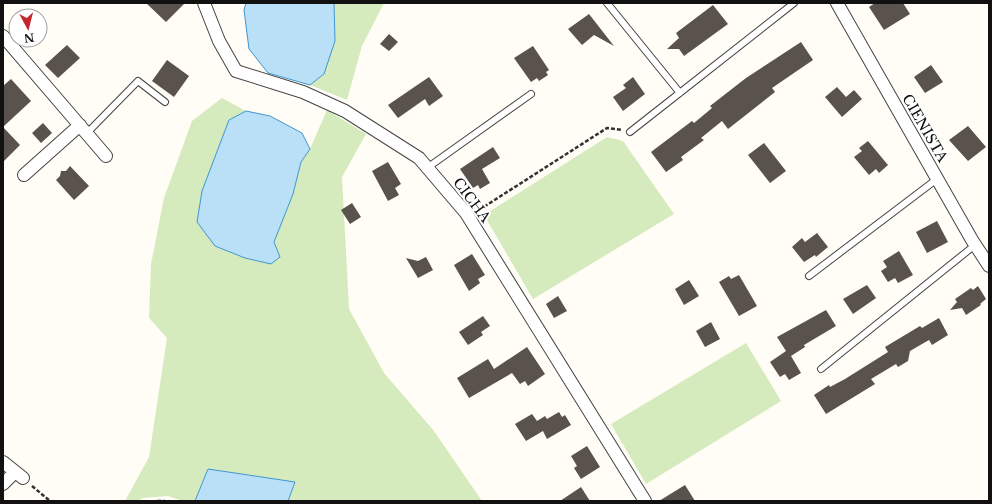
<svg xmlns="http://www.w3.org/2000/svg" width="992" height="504" font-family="'Libre Baskerville',serif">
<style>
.green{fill:#d5ebbd}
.water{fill:#b9e0f7;stroke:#3f96cf}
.building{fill:#5a524d}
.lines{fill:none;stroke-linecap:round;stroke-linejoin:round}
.service-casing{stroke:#444;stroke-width:8}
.minor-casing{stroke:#444;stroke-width:14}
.path{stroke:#333;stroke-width:2.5;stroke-dasharray:4 2;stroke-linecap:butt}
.service{stroke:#fff;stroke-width:6}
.minor{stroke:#fff;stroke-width:12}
.labels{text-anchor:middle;stroke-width:4;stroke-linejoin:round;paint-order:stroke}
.street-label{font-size:14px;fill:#111;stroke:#fff}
</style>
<rect width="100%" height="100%" fill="#fffdf5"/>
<!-- green -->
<path class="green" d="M334 3H384L362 46 347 100 310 85 324 74 335 41Z
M222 98 246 111 229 120 215 246 245 258 271 264 274 242 293 194 301 162 310 149 327 110 366 134 342 177 349 309 384 373 434 431 482 501H288L295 482 208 469 195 501H183L168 496 143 498 137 501H125L149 457 167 338 149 318 151 264 164 198 192 121Z
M607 137 623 141 674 214 533 299 484 215Z
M746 343 781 401 646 484 611 424Z"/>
<!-- water -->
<path class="water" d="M246 3H334L335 41 324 74 310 85 268 73 249 49 244 10Z
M246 111 270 116 302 133 310 149 301 162 293 194 274 242 280 257 271 264 245 258 215 246 197 222 202 191 229 120Z
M208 469 295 482 288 501H195Z"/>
<!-- building -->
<path class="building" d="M146 3H185L166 22Z
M875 3H903L910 14 884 30 869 7Z
M713 5 728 24 684 56 679 49H667L679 38 676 33Z
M589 14 614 46 594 35 582 45 568 29Z
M389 34 398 42 389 51 380 44Z
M801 42 813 60 772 88 775 92 728 129 722 121 701 138 704 140 681 157 683 160 666 172 651 152 692 121 694 123 712 108 710 106 746 78Z
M67 45 80 58 58 78 45 65Z
M533 46 549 70 546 72 548 75 539 81 537 78 531 82 514 58Z
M167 60 189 76 174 97 152 81Z
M931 65 943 82 925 93 914 77Z
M429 77 443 96 429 106 425 99 398 118 388 105Z
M633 77 645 94 623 111 613 97 626 88 623 85Z
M11 79 31 101 3 127V86Z
M837 87 846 97 854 90 862 99 842 117 825 97Z
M43 123 52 133 41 143 32 133Z
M968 126 986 147 968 161 949 140Z
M3 127 20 145 3 162Z
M868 141 888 165 879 173 876 169 869 175 854 157 862 151 859 148Z
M764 143 786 171 770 183 748 155Z
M493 147 500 158 482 169 490 183 480 189 478 185 473 188 460 169Z
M388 162 401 184 395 188 399 195 388 201 372 171Z
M70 166 89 186 74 200 56 180 60 176 61 171H66Z
M352 203 361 217 350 224 341 210Z
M937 221 948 242 927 253 916 232Z
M817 233 828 247 816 257 815 255 804 262 792 247 802 238 805 242Z
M899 251 913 275 898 283 895 278 888 282 881 271 887 267 883 261Z
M472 254 485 275 478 279 480 283 469 291 454 265Z
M426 257 433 270 418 278 406 258 418 261Z
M739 275 757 306 739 316 719 282 729 276 731 279Z
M689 280 699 296 684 305 675 289Z
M867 285 876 298 853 314 843 299Z
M978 286 986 299 980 304 981 305 966 315 962 308 950 310 957 302 955 299 971 288 973 290Z
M558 296 567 311 554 318 546 304Z
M826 310 836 326 804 345 805 347 791 356 801 373 789 380 785 374 780 377 770 362 786 351 777 337Z
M483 316 490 326 481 332 483 335 468 345 459 332Z
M939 318 948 335 932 345 929 340 910 351 908 361 898 367 896 364 871 379 875 384 826 414 814 395 829 385 830 387 845 379 888 352 885 347 920 326 922 328Z
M711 322 720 339 705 347 696 331Z
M527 347 545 374 528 386 525 381 520 384 512 373 469 398 457 378 488 359 494 369Z
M559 412 562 417 565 415 571 425 547 439 543 431 526 441 515 424 532 414 537 421 545 416 547 419Z
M587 446 600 467 581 479 574 468 577 466 571 456Z
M685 485 695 501H659Z
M581 487 590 501H560Z"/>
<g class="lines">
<!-- service casing -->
<g class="service-casing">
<path id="service" d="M607 3 680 93
M630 132 794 3
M87 133 138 81 165 102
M427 168 531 94
M809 276 937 179
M821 369 975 245"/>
</g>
<!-- minor casing -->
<g class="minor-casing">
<path id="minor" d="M204 3 219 41 236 71 303 92 345 111 419 158 466 213 645 501
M837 3 972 240 989 266
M3 36 106 156
M24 175 80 125
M3 462 23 478
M3 484 15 472"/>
</g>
<!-- path -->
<path class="path" d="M479 210 607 128 622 130
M32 486 50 501
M157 501H165"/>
<!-- service -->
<use href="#service" class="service"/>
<!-- minor -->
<use href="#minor" class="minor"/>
</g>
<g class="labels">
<!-- street labels -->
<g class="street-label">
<text transform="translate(925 128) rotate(60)" y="5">CIENISTA</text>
<text transform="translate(472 200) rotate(53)" y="5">CICHA</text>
</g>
</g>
<!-- border -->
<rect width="992" height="504" fill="none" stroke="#111111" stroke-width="8"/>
<!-- north arrow -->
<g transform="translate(28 28) rotate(173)"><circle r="19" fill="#ffffff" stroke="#a0a0a0"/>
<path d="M0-3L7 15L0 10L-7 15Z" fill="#c4262e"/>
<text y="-6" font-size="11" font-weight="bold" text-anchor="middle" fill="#111111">N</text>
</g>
</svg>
